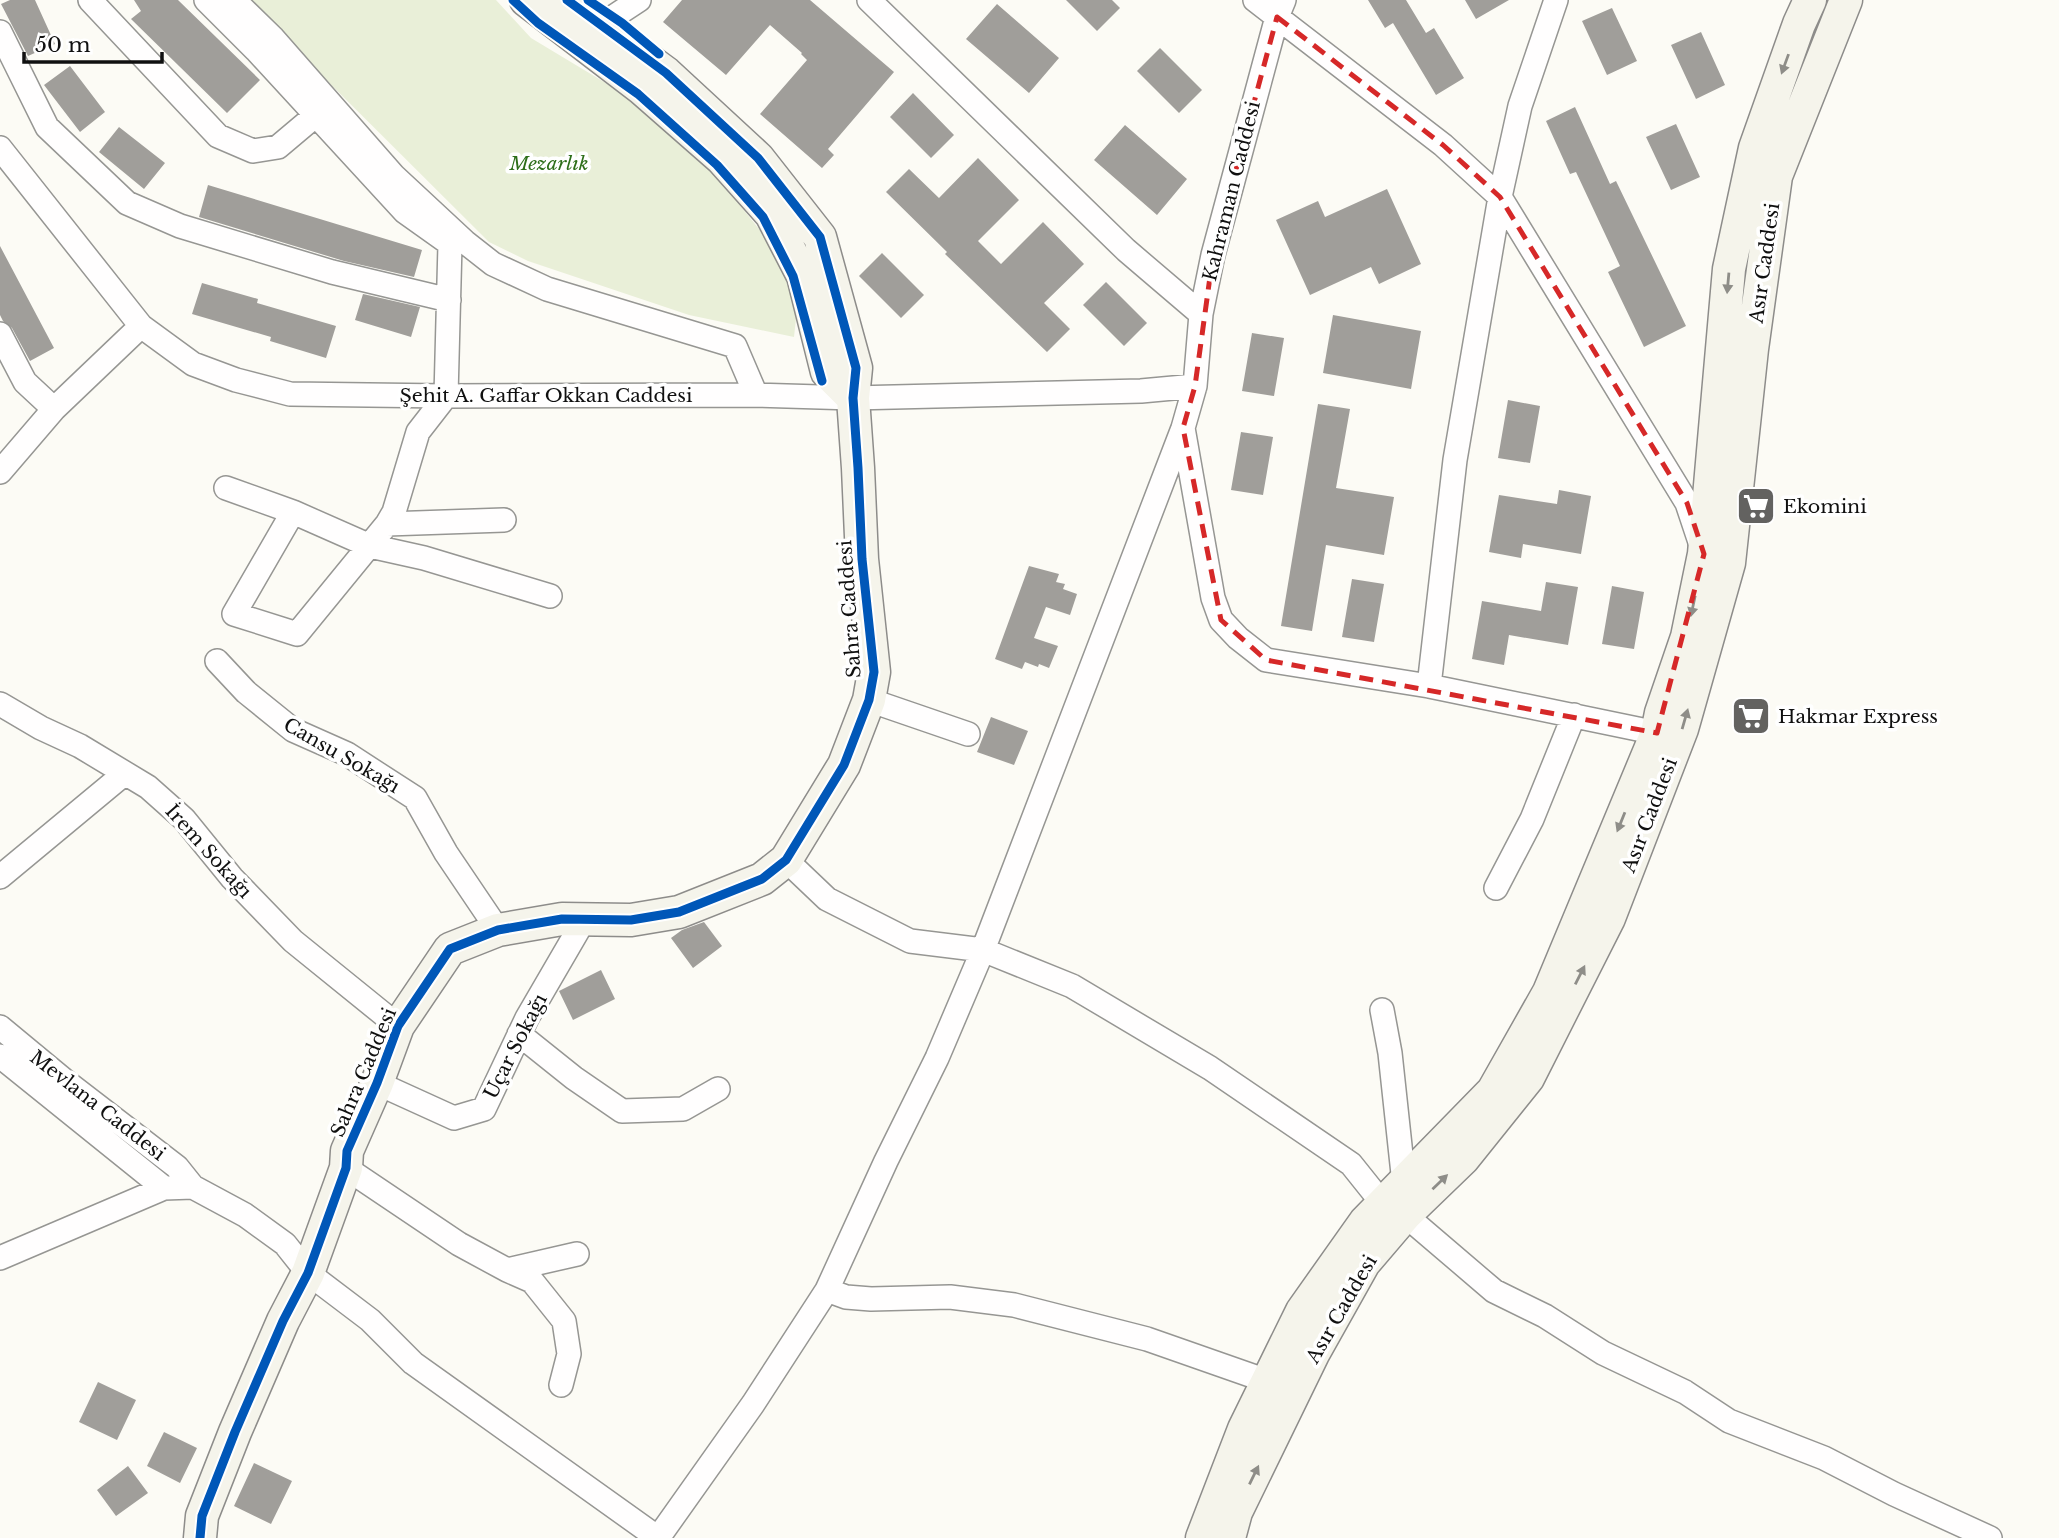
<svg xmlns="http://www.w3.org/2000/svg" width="2059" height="1538" font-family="'Libre Baskerville',serif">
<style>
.cemetery{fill:#e9efd8}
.building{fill:#a09e9a}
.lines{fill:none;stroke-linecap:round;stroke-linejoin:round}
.street-casing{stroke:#969693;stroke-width:26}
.secondary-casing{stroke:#8d8c8a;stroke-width:35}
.street{stroke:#fffefe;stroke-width:23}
.secondary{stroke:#f5f4eb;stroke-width:32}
.cycleway-casing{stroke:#fff;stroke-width:13}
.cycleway{stroke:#0057b8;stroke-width:9}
.oneway{fill:#8e8d88}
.marked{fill:none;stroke:#d62828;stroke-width:5;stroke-dasharray:14 9;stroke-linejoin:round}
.labels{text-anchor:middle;stroke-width:7;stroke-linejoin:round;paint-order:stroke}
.park-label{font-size:19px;font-style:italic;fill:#2d6e19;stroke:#fff}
.street-label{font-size:19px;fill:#101010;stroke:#fff}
.poi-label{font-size:19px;fill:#101010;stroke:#fff;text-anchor:start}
</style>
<rect width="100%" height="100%" fill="#fcfbf5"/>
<!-- cemetery -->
<path class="cemetery" d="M246 0H496L531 38 639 103 714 173 763 234 798 300 794 337 689 315 528 261 489 242Z"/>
<!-- building -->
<path class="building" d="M10 0H35L55 44 28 56 1 4Z
M134 0H178L260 80 227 113 131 19 141 11Z
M682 0H810L894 72 828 149 834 155 822 168 760 114 807 60 801 54 802 53 770 25 726 75 663 22Z
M1066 0H1112L1120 8 1097 31Z
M1368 0H1406L1426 33 1434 28 1464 78 1436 95 1393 23 1385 28Z
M1465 0H1509L1476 19Z
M997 4 1059 58 1029 93 966 39Z
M1612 8 1637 61 1607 75 1582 21Z
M1701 32 1725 85 1696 99 1671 45Z
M1160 48 1202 90 1179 113 1137 71Z
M70 66 105 112 80 132 44 85Z
M913 93 954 135 931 158 890 117Z
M1575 107 1610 184 1616 181 1686 326 1644 347 1608 272 1620 266 1576 172 1570 174 1546 121Z
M1676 124 1700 177 1671 190 1646 137Z
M1125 125 1187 179 1157 215 1094 160Z
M119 127 165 163 144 189 99 152Z
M978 158 1019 200 978 241 1001 264 1043 222 1084 264 1044 303 1070 329 1047 352 945 254 947 252 886 192 909 169 939 198Z
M208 185 422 250 414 277 344 261 199 217Z
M1387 189 1421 264 1379 284 1371 267 1310 295 1276 220 1318 201 1325 217Z
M0 246 54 348 30 361 12 328 3 321 0 315Z
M882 253 924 295 901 318 859 276Z
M1106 282 1147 323 1124 346 1083 305Z
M202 283 258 299 257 303 336 326 326 358 270 341 271 337 192 314Z
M363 294 420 307 411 337 355 320Z
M1333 315 1421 331 1411 389 1323 373Z
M1252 333 1284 338 1274 396 1242 391Z
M1508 400 1540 406 1530 463 1498 458Z
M1318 404 1350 409 1336 488 1394 497 1384 555 1326 545 1312 631 1281 626Z
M1241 432 1273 437 1263 495 1231 490Z
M1559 490 1591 496 1581 554 1523 544 1521 558 1489 552 1499 495 1557 504Z
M1029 566 1059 574 1056 582 1065 584 1063 589 1077 594 1070 615 1046 607 1034 638 1058 646 1049 668 1039 664 1038 667 1025 662 1022 669 995 659Z
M1352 579 1384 584 1374 642 1342 637Z
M1546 582 1578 587 1568 645 1509 635 1504 665 1472 659 1482 601 1541 611Z
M1612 586 1644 592 1634 649 1602 644Z
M991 717 1028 731 1014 765 977 752Z
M704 922 722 946 693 968 671 938 682 930Z
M601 970 615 999 573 1020 559 991Z
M98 1382 136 1400 117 1440 79 1422Z
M164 1432 197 1448 180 1483 147 1466Z
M254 1463 292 1481 271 1524 234 1506Z
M128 1466 148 1493 116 1516 97 1490Z"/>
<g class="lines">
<!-- street casing -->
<g class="street-casing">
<path id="street" d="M90 0 218 136 253 151 278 147 316 115
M206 0 256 50 405 212 450 244 446 396 418 432 394 512 387 524 297 634 234 614 293 512
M234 0 273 38 394 176 465 242 493 264 547 289 735 346 756 395
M869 0 1126 250 1201 314
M1255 0 1443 145 1500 197 1687 503 1701 545
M601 25 639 0
M0 32 47 127 127 203 180 226 332 272 449 300
M0 148 141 326 193 364 236 380 290 394 446 396 756 395 853 398 1141 391 1195 386
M0 334 25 382 54 409
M1183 428 1213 598 1221 620 1238 638 1266 660 1429 686 1657 733
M0 472 54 409 141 326
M226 488 293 512 370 546 424 558 550 596
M387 524 504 520
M217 661 246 692 293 730 347 754 415 798 446 853 498 930
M1429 686 1455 460 1500 197 1520 106 1556 0
M869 700 968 734
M0 704 41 728 80 746 148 787 184 819 232 878 293 941 398 1026
M786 860 827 899 910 941 983 950 1072 986 1210 1068 1351 1164 1383 1204 1405 1215 1494 1291 1545 1316 1603 1353 1685 1392 1729 1421 1824 1458 1894 1494 1990 1538
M0 877 124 774
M1496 888 1532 819 1574 715
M1382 1010 1390 1053 1404 1183
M0 1027 64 1080 177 1167 193 1187
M519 1034 574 1078 622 1111 683 1109 718 1089
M0 1056 164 1188
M377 1083 454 1118 484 1109 527 1018 584 920
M346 1168 459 1244 507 1270 532 1281 564 1321 569 1354 561 1385
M0 1258 164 1188 193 1187 245 1215 285 1244 308 1273 370 1320 413 1363 658 1538
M507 1270 577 1254
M827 1290 846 1297 871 1299 950 1297 1014 1305 1147 1339 1267 1381
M658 1538 753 1404 827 1290 886 1161 937 1058 983 950 1183 428 1195 386 1201 314 1213 255 1277 17 1284 0"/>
</g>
<!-- secondary casing -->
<g class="secondary-casing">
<path id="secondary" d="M526 0 641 88 722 159 771 214 803 276 827 372 853 398
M200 1538 202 1516 235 1432 283 1321 308 1273 346 1168 347 1151 377 1083 398 1026 450 949 498 930 562 919 631 920 679 912 762 879 786 860 844 765 869 700 874 672 862 559 858 468 853 398 856 368 820 237 758 158 666 73 567 0
M1202 1538 1244 1429 1302 1311 1365 1222 1493 1091 1549 992 1657 733 1661 713 1687 637 1704 554 1729 269 1755 148 1799 24 1810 0
M1229 1538 1236 1512 1313 1354 1364 1263 1405 1215 1463 1159 1528 1078 1609 918 1682 729 1729 563 1752 349 1776 176 1846 0"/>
</g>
<!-- street -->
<use href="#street" class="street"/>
<!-- secondary -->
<use href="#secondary" class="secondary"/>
<!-- cycleway casing -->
<g class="cycleway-casing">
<path id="cycleway" d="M513 0 538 23 638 94 717 165 763 217 793 276 822 381
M588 0 622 23 659 54
M200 1538 202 1516 235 1432 283 1321 308 1273 346 1168 347 1151 377 1083 398 1026 450 949 498 930 562 919 631 920 679 912 762 879 786 860 844 765 869 700 874 672 862 559 858 468 853 398 856 368 820 237 758 158 666 73 567 0"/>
</g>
<!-- cycleway -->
<use href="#cycleway" class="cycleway"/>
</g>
<!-- one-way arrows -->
<defs><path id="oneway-solid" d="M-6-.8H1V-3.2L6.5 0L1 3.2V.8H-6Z" transform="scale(1.75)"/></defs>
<g class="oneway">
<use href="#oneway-solid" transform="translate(1785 64) rotate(110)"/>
<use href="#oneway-solid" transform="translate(1728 283) rotate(95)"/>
<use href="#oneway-solid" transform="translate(1693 606) rotate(102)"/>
<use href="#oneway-solid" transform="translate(1685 719) rotate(-74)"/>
<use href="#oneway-solid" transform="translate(1621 822) rotate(112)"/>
<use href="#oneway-solid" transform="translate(1580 975) rotate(-63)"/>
<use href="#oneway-solid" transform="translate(1440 1182) rotate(-44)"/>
<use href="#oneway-solid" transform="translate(1254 1475) rotate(-64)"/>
</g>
<!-- marked area -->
<path class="marked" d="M1277 17 1443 145 1500 197 1687 503 1704 554 1657 733 1266 660 1221 620 1183 428 1195 386 1213 255Z"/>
<!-- icons -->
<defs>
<g id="supermarket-square" transform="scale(2.0125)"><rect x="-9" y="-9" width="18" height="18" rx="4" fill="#636260" stroke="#fff"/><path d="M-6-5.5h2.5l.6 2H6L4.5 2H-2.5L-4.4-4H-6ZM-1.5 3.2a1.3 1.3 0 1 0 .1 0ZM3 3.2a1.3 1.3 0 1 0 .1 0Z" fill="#fff"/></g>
</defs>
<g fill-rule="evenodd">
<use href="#supermarket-square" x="1756" y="506"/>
<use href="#supermarket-square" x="1751" y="716"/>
</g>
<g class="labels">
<!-- park labels -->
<g class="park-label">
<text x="549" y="170">Mezarlık</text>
</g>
<!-- street labels -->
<g class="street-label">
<text transform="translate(1231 191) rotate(-76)" y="7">Kahraman Caddesi</text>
<text transform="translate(1764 263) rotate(-82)" y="7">Asır Caddesi</text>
<text x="546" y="402">Şehit A. Gaffar Okkan Caddesi</text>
<text transform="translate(849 609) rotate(-94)" y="7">Sahra Caddesi</text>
<text transform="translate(342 755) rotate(30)" y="7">Cansu Sokağı</text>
<text transform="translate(1649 815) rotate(-69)" y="7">Asır Caddesi</text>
<text transform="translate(209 851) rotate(48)" y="7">İrem Sokağı</text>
<text transform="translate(515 1046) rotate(-63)" y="7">Uçar Sokağı</text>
<text transform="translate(363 1072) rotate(-67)" y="7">Sahra Caddesi</text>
<text transform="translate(98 1105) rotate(38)" y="7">Mevlana Caddesi</text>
<text transform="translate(1341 1309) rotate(-60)" y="7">Asır Caddesi</text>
</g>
<!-- poi labels -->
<g class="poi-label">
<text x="1783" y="513">Ekomini</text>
<text x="1778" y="723">Hakmar Express</text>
</g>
</g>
<!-- scale -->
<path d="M24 52v10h138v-10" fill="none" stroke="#101010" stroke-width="3.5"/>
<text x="35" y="52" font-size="21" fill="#101010" stroke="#ffffff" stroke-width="5" paint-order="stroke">50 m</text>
</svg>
